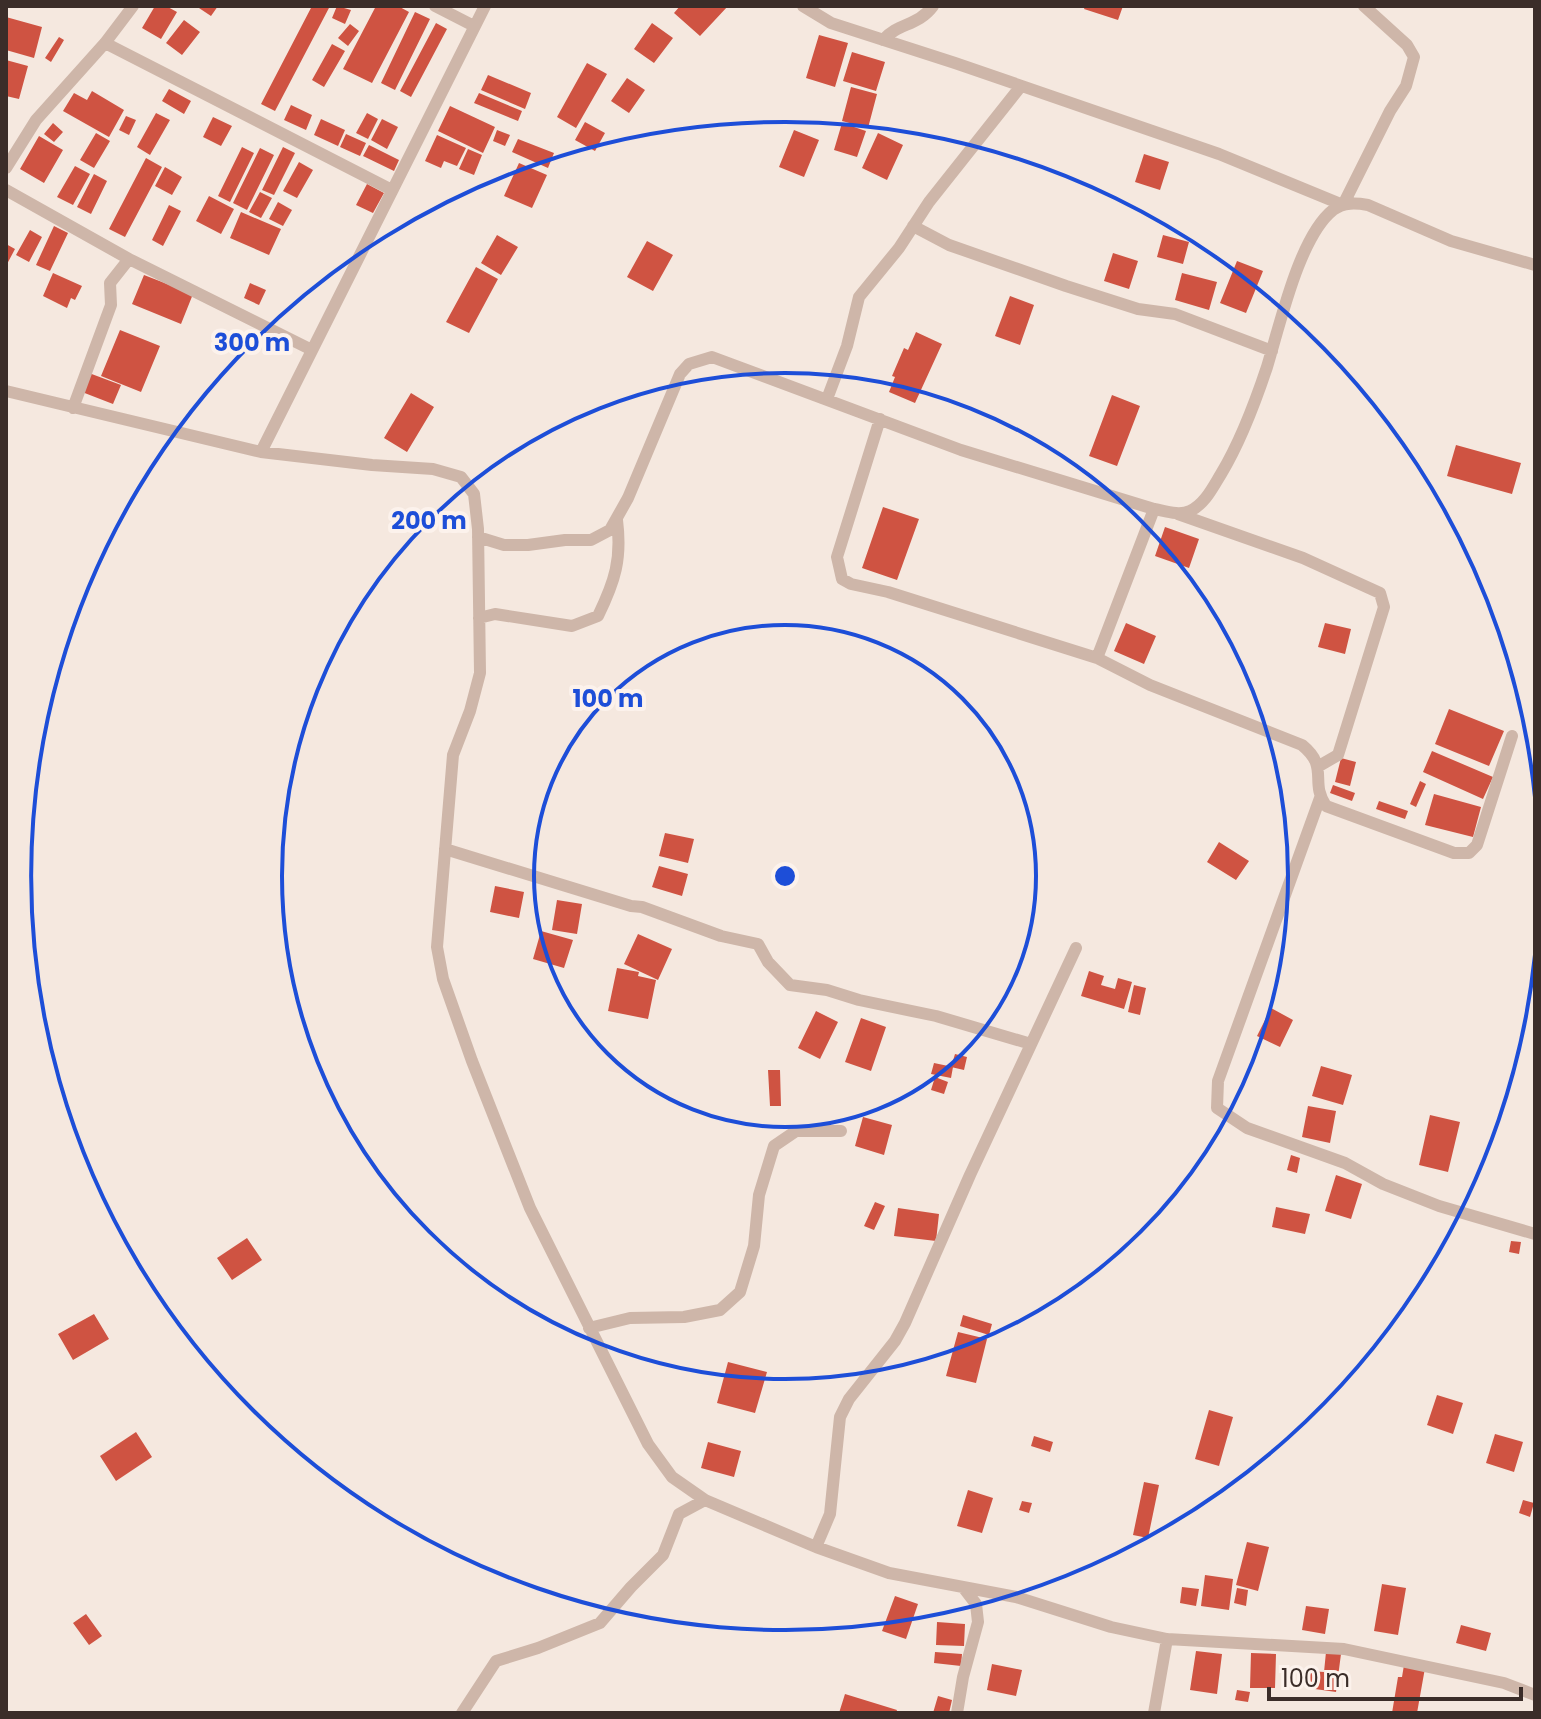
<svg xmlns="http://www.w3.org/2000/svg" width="1541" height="1719" font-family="Poppins,sans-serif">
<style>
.building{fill:#cf5342}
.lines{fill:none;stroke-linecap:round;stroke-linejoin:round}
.street{stroke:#ceb6a9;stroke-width:12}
.ring{fill:none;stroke:#1d4ed8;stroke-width:4}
.centre{fill:#1d4ed8;stroke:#fcf2ec;stroke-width:4}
.ring-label{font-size:24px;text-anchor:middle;font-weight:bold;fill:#1d4ed8;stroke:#fcf2ec;stroke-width:8;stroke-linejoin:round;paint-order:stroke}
</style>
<rect width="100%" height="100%" fill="#f5e8df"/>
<!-- building -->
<path class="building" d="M155 6H166L177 12 161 39 142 28Z
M196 6H218L211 16Z
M312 6H330L275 111 261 104Z
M337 6 351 10 345 24 332 18Z
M376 6H398L409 12 372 83 343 69Z
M680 6H728L700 36 674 13Z
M1085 6H1123L1118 20 1084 9Z
M415 12 430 19 395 90 381 83Z
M6 17 42 27 34 58 6 50Z
M184 20 200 32 182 55 166 43Z
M436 23 447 29 411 97 400 91Z
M652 23 673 38 654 63 634 49Z
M350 24 359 31 348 46 338 38Z
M819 35 848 43 835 87 806 78Z
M59 37 64 40 51 62 45 58Z
M332 44 345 51 324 87 312 80Z
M852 52 885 62 876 91 843 81Z
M6 60 28 66 19 99 6 96Z
M587 63 607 74 576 128 557 117Z
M488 75 531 93 525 109 481 90Z
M627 78 645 90 629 113 611 101Z
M851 87 877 94 868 128 842 121Z
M169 89 191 101 184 114 162 101Z
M92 91 124 110 109 137 63 111 74 93 87 100Z
M479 93 522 111 518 121 474 103Z
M291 105 312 115 306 130 284 120Z
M450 106 495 127 483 153 438 131Z
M156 113 170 120 150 155 137 147Z
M367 113 378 119 368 139 356 133Z
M126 116 136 120 129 135 119 130Z
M213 117 232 126 221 146 203 137Z
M321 119 345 130 338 146 314 135Z
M382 119 398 127 387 149 371 140Z
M585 122 605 133 595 151 575 140Z
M53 123 63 132 54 142 44 134Z
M842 123 866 131 857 157 834 150Z
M497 130 510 135 505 146 493 141Z
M794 130 819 140 804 177 779 167Z
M96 133 110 141 94 168 80 160Z
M878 133 903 145 887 180 862 168Z
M346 134 366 143 360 156 340 147Z
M437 135 466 148 457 166 444 161 441 168 425 161Z
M39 136 63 150 44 183 20 169Z
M518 139 554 153 548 168 512 152Z
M369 145 399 160 394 171 363 156Z
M242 147 254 153 230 202 218 196Z
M283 147 295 153 274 195 262 190Z
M260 148 274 155 247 210 233 203Z
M468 149 482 155 474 175 459 169Z
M1144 154 1169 162 1160 190 1135 182Z
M146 158 162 167 125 237 109 229Z
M299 162 313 170 297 198 283 191Z
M519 163 547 175 532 208 504 196Z
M75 166 90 174 73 205 57 197Z
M165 167 182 177 172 195 155 186Z
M94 174 107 181 91 214 77 207Z
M367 184 384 193 373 213 356 205Z
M260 192 272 198 261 218 249 212Z
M209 196 234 209 221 234 196 221Z
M278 202 292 210 283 226 269 219Z
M169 205 181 211 163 246 152 240Z
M241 212 281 229 269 255 230 238Z
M54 226 68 233 50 271 36 265Z
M30 230 42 237 29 262 16 255Z
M497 235 518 247 501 275 481 263Z
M1163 235 1189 242 1183 264 1157 257Z
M647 241 673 255 653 291 627 277Z
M6 244 15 249 6 266Z
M1113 253 1138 261 1129 289 1104 281Z
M1237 261 1263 271 1246 313 1220 303Z
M476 267 498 279 469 333 446 322Z
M53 273 82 286 75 300 71 298 67 308 43 296Z
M1182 273 1217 282 1209 310 1175 300Z
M144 275 193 294 181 324 132 304Z
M250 283 266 290 259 305 244 298Z
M1010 296 1034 305 1020 345 995 336Z
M120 330 160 346 141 392 101 376Z
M916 332 942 344 915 403 889 392 895 377 892 376 904 348 908 350Z
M89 373 121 385 113 404 82 392Z
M411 393 434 407 407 452 384 438Z
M1112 395 1140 406 1117 466 1089 456Z
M1456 445 1521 463 1512 494 1447 476Z
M883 507 919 519 897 580 862 568Z
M1165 527 1199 539 1189 568 1155 556Z
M1126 623 1156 636 1144 664 1114 651Z
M1325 623 1351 629 1345 654 1318 647Z
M1449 709 1504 731 1489 766 1435 744Z
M1432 751 1493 777 1483 799 1423 772Z
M1341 758 1356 762 1350 786 1335 782Z
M1420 781 1426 784 1416 807 1410 804Z
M1333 785 1355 793 1352 801 1330 793Z
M1434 794 1481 807 1473 837 1425 825Z
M1379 801 1408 811 1405 819 1376 809Z
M665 833 694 839 688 863 659 856Z
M1219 842 1249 861 1236 880 1207 862Z
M659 866 688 874 682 896 652 887Z
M495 886 524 892 519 918 490 912Z
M557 900 582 904 577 934 552 930Z
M541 931 573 940 564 968 533 959Z
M638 934 672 949 658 980 624 964Z
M617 968 639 972 638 976 656 980 648 1019 608 1011Z
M1089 971 1104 976 1101 985 1115 989 1118 978 1132 982 1124 1009 1081 996Z
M1134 985 1146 988 1140 1015 1128 1012Z
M1271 1008 1293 1020 1280 1047 1257 1036Z
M816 1011 838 1022 820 1059 798 1048Z
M861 1018 886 1027 871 1071 845 1062Z
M955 1054 967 1057 964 1070 951 1067Z
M934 1063 953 1067 951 1078 931 1074Z
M1321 1066 1352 1075 1343 1105 1312 1096Z
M768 1070H780L781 1106H770Z
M935 1077 948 1082 944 1094 931 1090Z
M1308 1106 1336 1111 1330 1143 1302 1137Z
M1430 1115 1460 1122 1448 1172 1419 1165Z
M863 1117 892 1125 884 1155 855 1146Z
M1291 1155 1300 1158 1297 1173 1287 1170Z
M1336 1175 1362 1184 1351 1219 1325 1211Z
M875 1202 885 1206 874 1230 864 1226Z
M1276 1207 1310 1214 1305 1234 1272 1227Z
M898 1208 939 1214 936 1241 894 1236Z
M247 1238 262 1260 232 1280 217 1258Z
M1511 1241 1521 1242 1519 1254 1509 1252Z
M94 1314 109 1339 73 1360 58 1334Z
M963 1315 992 1324 989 1335 960 1326Z
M958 1332 987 1339 976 1383 946 1376Z
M728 1362 767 1372 755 1413 717 1403Z
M1437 1395 1463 1403 1453 1434 1427 1425Z
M1209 1410 1233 1417 1219 1466 1195 1459Z
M136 1432 152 1457 116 1481 100 1456Z
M1495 1434 1523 1442 1514 1472 1486 1463Z
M1034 1436 1053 1442 1050 1452 1031 1446Z
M708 1442 741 1451 734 1477 701 1468Z
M1144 1482 1159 1485 1148 1538 1133 1535Z
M968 1490 993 1498 982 1533 957 1526Z
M1523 1500 1534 1503 1530 1517 1519 1513Z
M1022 1501 1032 1503 1029 1513 1019 1510Z
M1247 1542 1269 1547 1258 1591 1236 1585Z
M1205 1575 1233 1579 1229 1610 1201 1606Z
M1382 1584 1406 1588 1398 1635 1374 1631Z
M1182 1587 1199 1589 1196 1606 1180 1603Z
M1237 1588 1248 1590 1246 1606 1234 1603Z
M895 1596 918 1604 906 1639 882 1631Z
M1306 1606 1329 1609 1325 1634 1302 1630Z
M86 1614 102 1636 89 1645 73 1623Z
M937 1622 965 1624 964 1646 936 1645Z
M1461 1625 1491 1633 1486 1651 1456 1643Z
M1196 1651 1222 1654 1217 1694 1190 1690Z
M935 1652 962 1654 961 1666 934 1663Z
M1326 1652 1341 1654 1336 1692 1308 1688 1310 1671 1324 1672Z
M1251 1653 1276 1654 1275 1688H1250Z
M992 1664 1022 1670 1016 1696 987 1690Z
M1404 1665 1425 1668 1417 1713H1392L1398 1677H1402Z
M1237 1690 1250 1692 1248 1702 1235 1700Z
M845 1694 897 1710 896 1713H839Z
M938 1696 952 1700 949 1713H933Z"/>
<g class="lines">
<!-- street -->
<path class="street" d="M435 6 474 26
M803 6 831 23 955 63 1219 154 1343 205 1390 111 1406 86 1414 57 1407 45 1364 6
M883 40C899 22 917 27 933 6
M105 43 392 190
M6 168 36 120 105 43 133 6
M6 190 129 259 312 350
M913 226 949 245 1066 286 1138 309 1175 314 1272 351
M6 391 261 452 372 465 433 469 461 477 474 494 478 529 480 673 470 711 453 755 437 947 443 979 472 1061 530 1208 648 1444 672 1477 705 1500 816 1547 889 1573 1016 1597 1111 1627 1167 1639 1344 1649 1504 1683 1535 1695
M827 399 847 346 859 297 899 248 929 202 1021 86
M73 408 111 305 110 283 129 259
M880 419 837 557 842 579 851 584 888 592 1097 658
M261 452 485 6
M1154 509 1097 658 1150 685 1302 745C1330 768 1309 781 1326 806L1454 853H1469L1477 845 1512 736
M1178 514 1303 558 1380 593 1384 607 1338 755 1319 766
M478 537 504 545H528L565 540H591L610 530 628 498 680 374 689 364 712 357 961 450 1154 509C1165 511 1179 516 1190 511 1205 504 1213 487 1221 474 1241 441 1255 403 1267 367 1280 325 1299 237 1333 210 1344 202 1356 203 1368 205L1451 241 1535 265
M479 618 495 614 572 626 598 616C615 581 622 559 617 520
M1320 798 1218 1081 1217 1108 1247 1128 1345 1163 1383 1184 1439 1206 1535 1234
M445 849 631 906 642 907 721 936 758 944 768 962 790 985 827 990 859 1000 936 1016 1031 1044
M589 1328 630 1318 684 1317 720 1310 740 1292 754 1246 759 1195 774 1146 796 1131H841
M816 1547 830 1514 840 1417 849 1399 895 1341 905 1323 970 1175 1076 948
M462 1713 496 1661 538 1648 600 1623 631 1587 663 1555 679 1514 705 1500
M957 1713 963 1677 978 1622 976 1604 963 1587
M1154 1713 1167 1639"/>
</g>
<!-- distance rings -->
<g class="ring">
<circle cx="785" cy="876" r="251"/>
<circle cx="785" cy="876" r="503"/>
<path d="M1535 955A754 754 0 1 1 1535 797"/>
</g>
<circle cx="785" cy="876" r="12" class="centre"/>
<g class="ring-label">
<text x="252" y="351">300 m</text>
<text x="429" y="529">200 m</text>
<text x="608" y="707">100 m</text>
</g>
<!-- border -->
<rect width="1541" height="1719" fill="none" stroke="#3b2d29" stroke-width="16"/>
<!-- scale -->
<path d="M1269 1687v12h252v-12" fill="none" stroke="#3b2d29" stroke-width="4"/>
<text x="1281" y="1687" font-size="24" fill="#3b2d29" stroke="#fcf2ec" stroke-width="6" paint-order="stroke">100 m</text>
</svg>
